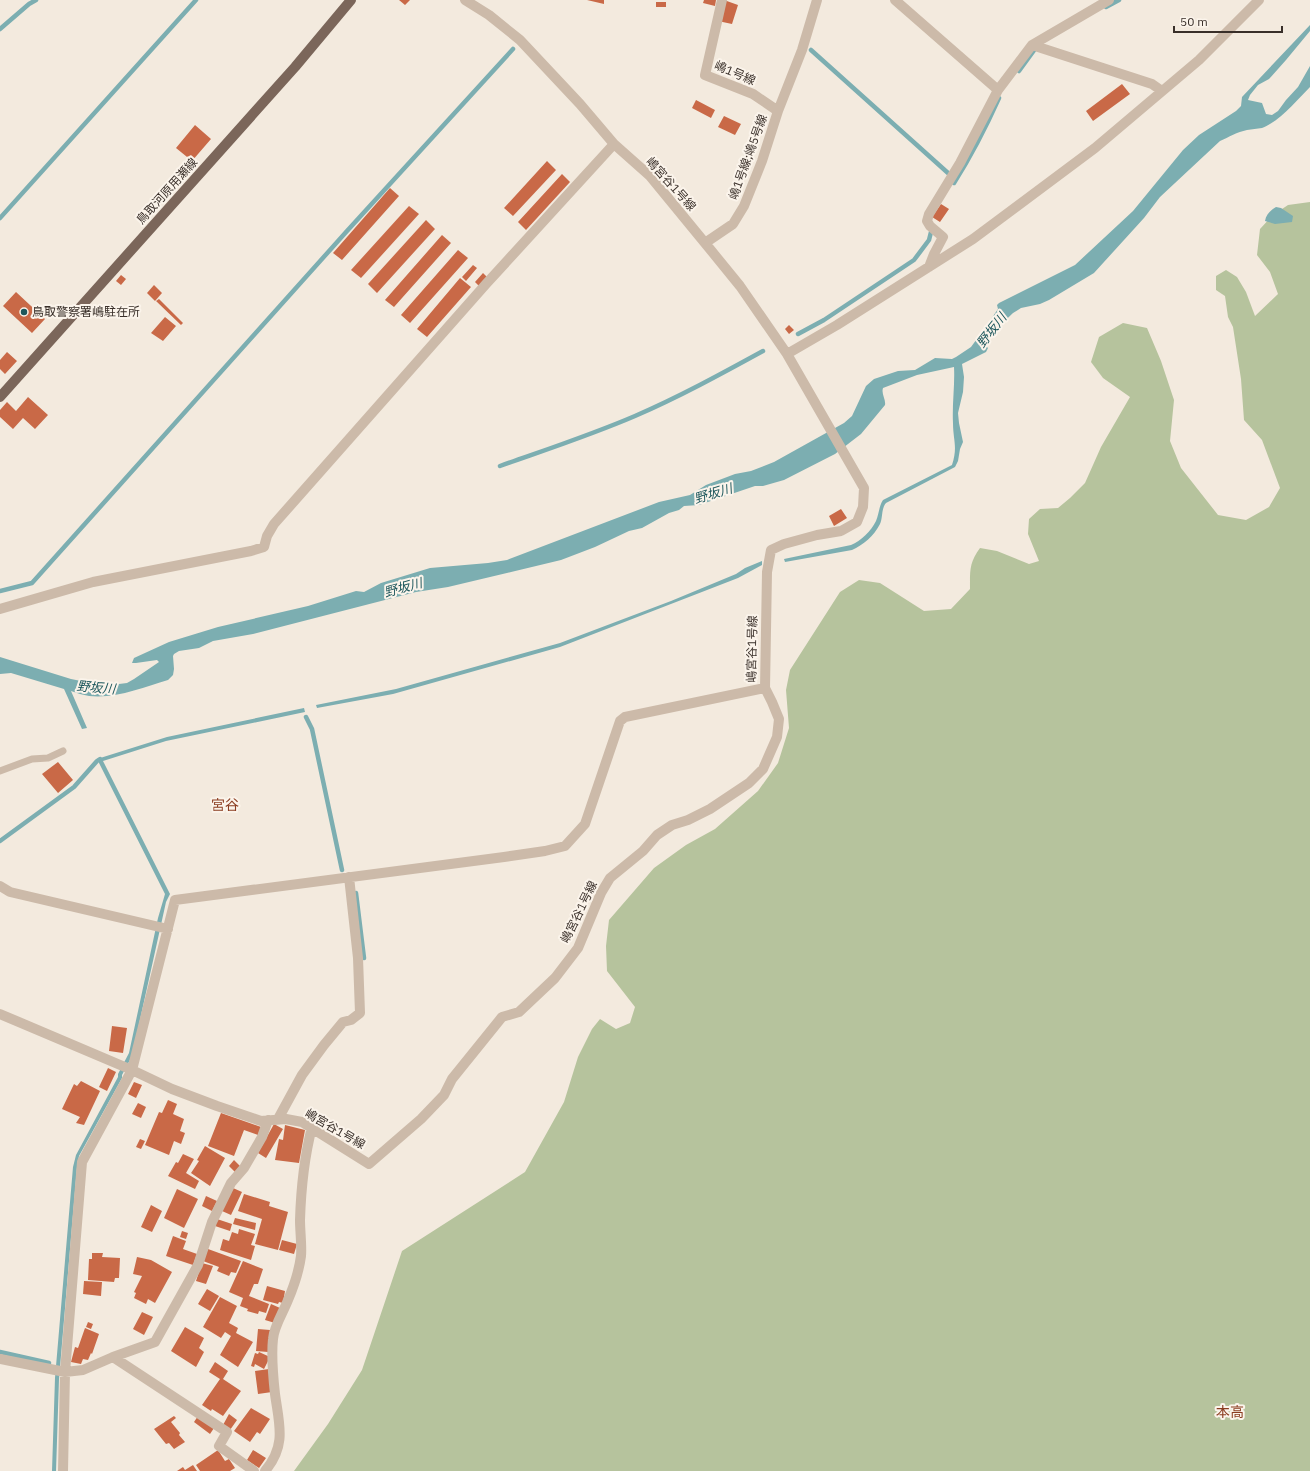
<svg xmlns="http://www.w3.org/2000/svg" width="1310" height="1471" font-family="'IBM Plex Sans','Noto Sans JP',sans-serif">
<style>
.green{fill:#b6c39d}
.water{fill:#7caeb1}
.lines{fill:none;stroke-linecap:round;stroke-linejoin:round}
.stream{stroke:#7caeb1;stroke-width:4.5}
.building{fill:#c96947}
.service{stroke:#ccbaa9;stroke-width:7}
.minor{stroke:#ccbaa9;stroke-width:10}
.primary{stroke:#7b665a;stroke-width:10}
.poi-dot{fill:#1d575c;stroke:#fbf4eb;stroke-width:1.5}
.labels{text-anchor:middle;stroke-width:4;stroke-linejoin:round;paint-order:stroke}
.street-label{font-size:12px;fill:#392f29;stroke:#fbf4eb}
.poi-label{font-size:12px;fill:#392f29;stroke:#fbf4eb;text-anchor:start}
.water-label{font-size:13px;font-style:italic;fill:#1d575c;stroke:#fbf4eb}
.quarter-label{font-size:14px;fill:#8b3c20;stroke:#fbf4eb}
</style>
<rect width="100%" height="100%" fill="#f3eade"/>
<!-- green -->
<path class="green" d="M1310 202V1471H294L328 1424 362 1370 402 1251 525 1172 564 1102 578 1057 592 1029 600 1019 616 1029 630 1023 635 1007 607 971 606 946 609 920 654 868 686 845 715 829 758 791 778 763 789 728 786 690 790 670 840 592 859 580 880 583 924 611 951 609 970 589C970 571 969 563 980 548L997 551 1029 564 1039 561 1028 534 1029 519 1040 509 1058 508 1070 498 1085 483 1101 447 1130 397 1103 378 1091 362 1099 337 1123 323 1147 328 1161 361 1174 400 1170 441 1181 468 1218 515 1246 520 1269 507 1280 488 1262 440 1244 420 1241 379 1233 327 1228 317 1225 296 1216 290V276L1226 270 1237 277 1246 292 1255 316 1278 294 1270 272 1257 255 1260 229 1273 215 1288 205Z"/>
<!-- water -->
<path class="water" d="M1310 25V31L1286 60 1269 79 1258 85 1250 95 1248 100 1262 103 1266 114 1272 115 1278 111 1286 100 1298 87 1310 66V87C1297 100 1279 122 1262 128 1257 129 1252 129 1247 130 1237 132 1229 137 1220 141L1160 197 1144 218 1094 273 1049 300 1040 304 1021 308 1013 313 988 337 985 345 988 348 986 352 962 364 964 377 963 392 958 413 959 423 963 442 960 449 958 461 955 467 886 503C881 509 883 518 880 524 874 536 863 545 852 550L785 562 784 559 851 545C861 541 871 531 876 521 879 514 879 506 883 500L952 465C958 447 953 440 953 423 952 404 955 385 954 367L917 375 883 388C881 394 886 399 885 405L861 434 835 454 784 480 763 486H755L699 505 684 506 679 510 669 513 642 528 629 531 595 547 561 560 448 587 416 592 253 634 213 641 199 648 179 651 174 654 173 656 174 669 173 675 168 680C144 687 116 699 89 696 83 695 77 693 71 691L87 728 82 729 64 689 11 673 0 674V657L71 679 91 683 111 682 119 684 127 683 134 679 159 662 157 660 136 663H132L134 658 169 642 218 627 308 606 356 591 364 592 381 583 430 568 488 563 507 560 659 502 690 495 706 485 735 474 751 471 774 462 844 423 852 416 866 386 874 379 898 371 915 370 935 358 952 359 956 357 971 347 982 332 998 309 997 305 999 303 1075 265 1133 211 1183 150 1199 135 1236 111 1241 106 1242 97Z
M1276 207 1281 208 1293 216 1292 222 1275 224 1265 221C1266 214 1271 210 1276 207Z
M762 561V565L738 578 560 647 393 694 317 708 316 705 396 689 560 643 671 601 736 574 745 568Z
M304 708 305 712 166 741 103 761 170 894 166 902 132 1056 122 1075V1078L79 1156 77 1167 59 1379 56 1471H52L55 1378 73 1167 76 1155 118 1077V1074L129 1053 158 918 165 894 97 759 167 737Z"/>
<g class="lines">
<!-- stream -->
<path class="stream" d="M1106 7 1119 0
M0 29 29 4 36 0
M811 50 948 173
M1019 71 1035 49
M954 183C971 156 986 127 999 98
M0 218 196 0
M798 334 824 320 914 260 929 240 931 232
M500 466C545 450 591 435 635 416 679 397 721 374 763 351
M0 591 32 583 347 231 513 49
M306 717 312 729 342 870
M0 841 74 787 97 761 100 759
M356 893 364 958
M0 1352 49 1363"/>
</g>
<!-- building -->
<path class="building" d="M399 0H410L405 5Z
M587 0H604V4Z
M704 0H716L715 6 703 3Z
M724 0 738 5 732 24 718 21Z
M656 2H666V7H656Z
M1122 84 1130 94 1093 121 1086 111Z
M696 100 715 110 711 118 692 108Z
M724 116 741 124 735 135 718 127Z
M195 125 211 139 192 161 176 148Z
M547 161 556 170 513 216 504 208Z
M562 174 570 182 526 230 518 222Z
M390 188 399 196 342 260 333 253Z
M941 204 949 209 940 222 932 217Z
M409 206 419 214 361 278 351 270Z
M426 220 435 229 377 293 368 284Z
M442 235 451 243 394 307 385 300Z
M458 250 468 258 410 323 401 315Z
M473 265 477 268 466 281 462 277Z
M483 273 487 277 479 286 475 282Z
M121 275 126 279 121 285 116 281Z
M460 278 471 287 427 337 417 329Z
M154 285 162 293 155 301 147 293Z
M16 292 45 319 32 333 3 306Z
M159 299 183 323 181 325 156 301Z
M165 317 176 326 163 341 151 333Z
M789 325 794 330 789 334 785 329Z
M7 352 17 361 5 374 0 369V360Z
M28 397 48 415 35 429 23 418 13 429 0 417V410L7 402 16 411Z
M841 509 847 518 834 526 829 516Z
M58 762 73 780 58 793 42 774Z
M112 1026 127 1028 123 1053 109 1051Z
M108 1068 116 1072 107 1091 99 1087Z
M81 1081 100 1091 84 1125 76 1123 80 1117 62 1109 74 1084 77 1086Z
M134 1082 142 1085 136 1098 128 1094Z
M168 1100 177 1104 173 1114 184 1119 180 1131 185 1133 181 1144 174 1141 169 1155 145 1145 159 1112 162 1113Z
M138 1103 146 1107 141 1118 132 1114Z
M221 1113 261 1127 258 1135 244 1130 234 1156 208 1146Z
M274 1124 283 1129 266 1158 258 1153Z
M285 1125 305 1130 299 1163 275 1160 279 1139 283 1140Z
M140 1139 145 1141 141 1149 136 1147Z
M205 1146 225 1158 210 1186 191 1173 199 1161 197 1160Z
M183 1154 194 1159 186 1173 199 1181 195 1189 168 1176 176 1162 178 1163Z
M234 1160 240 1166 235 1172 229 1166Z
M233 1188 242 1192 231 1215 222 1211Z
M177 1189 198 1199 184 1228 164 1218Z
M244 1194 270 1202 269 1206 288 1212 278 1250 255 1244 262 1219 238 1211Z
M206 1196 217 1201 212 1211 202 1206Z
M151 1205 162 1211 152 1232 141 1227Z
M235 1218 256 1223 255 1230 233 1224Z
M217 1219 232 1224 230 1231 215 1226Z
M239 1229 255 1234 251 1245 255 1246 251 1260 220 1250 223 1239 229 1241 232 1232 238 1234Z
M182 1231 188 1233 186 1239 180 1237Z
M173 1236 186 1241 183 1249 197 1254 193 1265 166 1256Z
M282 1240 297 1244 294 1254 279 1250Z
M208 1249 241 1261 236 1273 231 1272 229 1276 217 1271 219 1267 203 1261Z
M92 1253H103L102 1257 120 1258 119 1278H115L114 1282 88 1280 89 1259H92Z
M137 1257 151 1260 172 1272 155 1303 148 1299 146 1304 134 1298 136 1293 134 1292 142 1276 133 1274Z
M243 1261 263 1269 258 1284H254L249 1296 269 1304 266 1313 259 1311 258 1314 247 1311 248 1309 240 1306 243 1298 229 1292Z
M202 1263 213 1266 206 1284 196 1281Z
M84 1281 102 1282 101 1296 83 1294Z
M267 1286 285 1291 283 1303 279 1302 278 1304 263 1300Z
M207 1289 219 1296 210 1311 198 1304Z
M220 1297 237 1306 229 1323 238 1328 236 1333 253 1342 238 1367 220 1355 231 1336 225 1332 221 1338 203 1327Z
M271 1304 280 1308 275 1323 265 1320Z
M142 1312 153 1317 144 1335 133 1329Z
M88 1322 93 1324 91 1329 86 1327Z
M185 1327 204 1338 199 1348 204 1352 196 1367 171 1351Z
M85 1328 99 1334 92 1354 91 1353 88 1360 83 1359 81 1364 71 1362 75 1347 78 1348Z
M258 1329 270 1330 268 1352 256 1351Z
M259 1352 270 1357 264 1369 255 1364 254 1367 251 1366 255 1353 258 1354Z
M215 1362 228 1371 223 1379 241 1391 223 1416 212 1409 211 1411 202 1405 220 1379 209 1372Z
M269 1369 272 1392 258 1394 255 1371Z
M251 1408 270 1419 260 1434 257 1432 250 1442 234 1431Z
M229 1414 237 1420 230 1430 223 1425Z
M174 1416 176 1418 171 1422 180 1433 179 1435 185 1442 174 1449 169 1443 166 1444 154 1429Z
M198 1416 214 1428 210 1434 194 1422Z
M218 1450 225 1461 229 1459 235 1468 230 1471H200L196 1465Z
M253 1450 266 1458 259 1468 247 1460Z
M193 1465 197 1471H177L183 1467 185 1470Z"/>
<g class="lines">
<!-- service -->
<path class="service" d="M0 771 32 759 48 758 63 751"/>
<!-- minor -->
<path class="minor" d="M722 0 705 75 753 94 778 111
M895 0 998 90
M1032 45 1152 84 1162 91
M705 243 733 224 744 206 762 161 778 111 802 50 817 0
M929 267 934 254 943 237 930 226 927 221 929 214 960 163 998 90 1032 45 1109 0
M787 354 837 325 973 239 1095 148 1199 60 1259 0
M0 609 93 582 251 551 264 547 267 536 274 524 486 284 614 144
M0 886 10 892 168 929
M0 1014 132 1070 172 1089 217 1106 261 1121 286 1119 302 1122 369 1164 421 1119 444 1095 452 1079 502 1017 519 1012 555 978 578 948 601 893 610 878 643 851 657 835 672 825 688 820 710 809 749 783 763 769 777 737 779 719 772 702 765 688 767 572 771 550 784 544 817 535 841 531 857 522 863 507 864 488 787 354 740 286 705 243 650 176 614 144 580 104 520 40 489 15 465 0
M278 1119 302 1075 324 1045 343 1022 351 1020 360 1013 358 958 349 877
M113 1357 227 1432 219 1446 254 1471
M0 1359 65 1372 83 1370 113 1357 155 1342 198 1265 212 1222 231 1183 244 1168 262 1137 268 1120
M63 1471 65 1372 82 1162 132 1070 175 900 504 857 545 851 565 846 585 824 620 721 625 717 765 688
M265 1471C287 1445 279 1424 275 1394 273 1376 271 1357 273 1339 274 1326 283 1313 288 1300 294 1286 299 1271 301 1256 302 1247 300 1231 300 1220 301 1188 304 1158 312 1127"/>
<!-- primary -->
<path class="primary" d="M0 397 295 67 351 0"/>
</g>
<!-- markers -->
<circle class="poi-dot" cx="24" cy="312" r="4"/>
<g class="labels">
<!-- street labels -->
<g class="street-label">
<text transform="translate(735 73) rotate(23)" y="4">嶋1号線</text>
<text transform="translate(748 157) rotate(-70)" y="4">嶋1号線;嶋5号線</text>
<text transform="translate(671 184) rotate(48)" y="4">嶋宮谷1号線</text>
<text transform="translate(167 191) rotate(-48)" y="4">鳥取河原用瀬線</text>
<text transform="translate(752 649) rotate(-89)" y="4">嶋宮谷1号線</text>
<text transform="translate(579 912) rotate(-64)" y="4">嶋宮谷1号線</text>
<text transform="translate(335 1129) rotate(30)" y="4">嶋宮谷1号線</text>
</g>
<!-- poi labels -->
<g class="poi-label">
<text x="32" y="316">鳥取警察署嶋駐在所</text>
</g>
<!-- water labels -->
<g class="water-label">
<text transform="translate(991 330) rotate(-52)" y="5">野坂川</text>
<text transform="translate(713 493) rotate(-17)" y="5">野坂川</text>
<text transform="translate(403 587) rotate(-15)" y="5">野坂川</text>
<text transform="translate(96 687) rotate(5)" y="5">野坂川</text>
</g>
<!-- quarter labels -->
<g class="quarter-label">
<text x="225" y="810">宮谷</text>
<text x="1230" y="1417">本高</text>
</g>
</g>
<!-- scale -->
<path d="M1174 26v6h108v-6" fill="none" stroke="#392f29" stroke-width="2"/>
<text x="1180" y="26" font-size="12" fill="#392f29" stroke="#fbf4eb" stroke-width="3" paint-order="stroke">50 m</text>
</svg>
